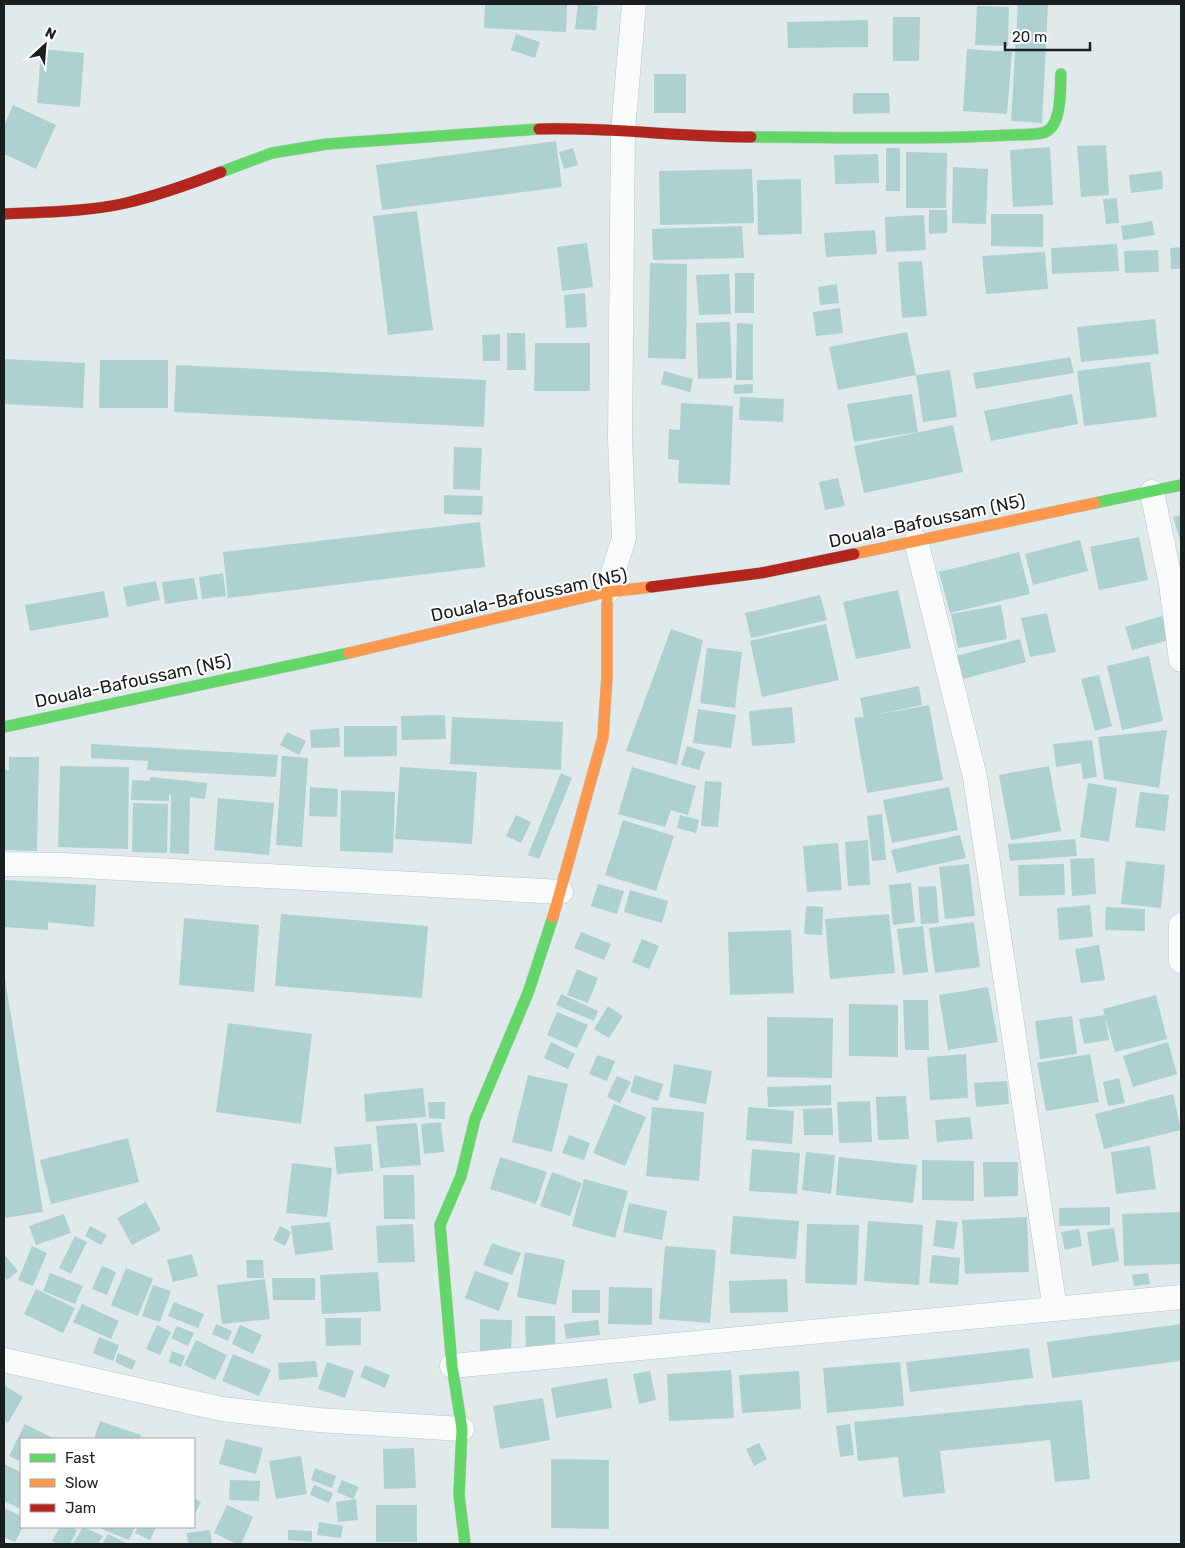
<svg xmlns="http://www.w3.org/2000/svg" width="1185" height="1548" font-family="Rubik,sans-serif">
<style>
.building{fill:#add0d0}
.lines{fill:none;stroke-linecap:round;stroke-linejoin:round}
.street-casing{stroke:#bcc4c4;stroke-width:25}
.fast-casing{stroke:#bcc4c4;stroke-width:12}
.slow-casing{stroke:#bcc4c4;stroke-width:12}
.jam-casing{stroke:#bcc4c4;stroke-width:12}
.street{stroke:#fafcfc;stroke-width:24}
.fast{stroke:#63d668;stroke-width:11}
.slow{stroke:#ff974d;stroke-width:11}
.jam{stroke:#b3261e;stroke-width:11}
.labels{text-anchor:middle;stroke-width:4;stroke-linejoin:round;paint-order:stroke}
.street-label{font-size:18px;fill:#191e1e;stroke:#fff}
</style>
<rect width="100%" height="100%" fill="#e0eaea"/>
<!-- building -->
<path class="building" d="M485 4H567L566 32 484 28Z
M578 4 598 6 596 30 575 29Z
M1018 4 1048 5 1042 123 1011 121Z
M977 6 1009 7 1008 46 975 45Z
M893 17H920L919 61H893Z
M868 20V47L788 48 787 22Z
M516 34 540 42 535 58 511 50Z
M41 49 84 53 80 107 37 103Z
M967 49 1012 52 1007 114 963 111Z
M654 74H686V113H654Z
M853 93H889L890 113 853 114Z
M13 105 56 125 36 169 4 154V126Z
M556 141 562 187 382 210 376 165Z
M1106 145 1109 195 1081 197 1077 146Z
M1050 147 1053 205 1013 207 1010 150Z
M573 148 578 165 564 169 559 152Z
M886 148H900V191H886Z
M906 152 947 153 946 208H906Z
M878 154 879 183 835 184 834 155Z
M953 167 988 169 986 224 952 223Z
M752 169 754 223 660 225 659 171Z
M1162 171 1163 189 1131 193 1129 175Z
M801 179 802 234 758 235 757 180Z
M1117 198 1119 223 1106 224 1103 199Z
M929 210H947V233L929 234Z
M417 211 433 330 388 335 373 216Z
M991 214H1043V247L991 246Z
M924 215 926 250 886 252 885 217Z
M1152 221 1155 235 1123 240 1121 226Z
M742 226 744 258 653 260 652 229Z
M875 230 877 254 826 257 824 233Z
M587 243 593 287 562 291 557 247Z
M1117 244 1119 271 1052 274 1051 248Z
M1181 247V269H1171L1170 248Z
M1158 250 1159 272 1125 273 1124 251Z
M1045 252 1048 289 986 294 982 256Z
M922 261 927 316 902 318 898 262Z
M650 263 687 264 686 359 648 358Z
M735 273H754V313H735Z
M729 274 731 314 699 315 696 275Z
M837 284 839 303 820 305 818 287Z
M585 293 587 327 566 328 564 295Z
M840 308 843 333 816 336 813 312Z
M1155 319 1159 354 1081 362 1077 327Z
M730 322 732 378 698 379 696 323Z
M737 323 753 324V380H736Z
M907 332 916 375 838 390 829 347Z
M507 333H525L526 370H507Z
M500 334V361H483L482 335Z
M535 343H590V391H534Z
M1070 357 1074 373 976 389 973 373Z
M4 359 85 363 83 408 4 404Z
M100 360H168V408H99Z
M1150 362 1157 417 1084 426 1077 371Z
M176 365 486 380 484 427 174 412Z
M950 370 957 417 923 422 916 375Z
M664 371 693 379 690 392 661 384Z
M753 384V393L734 394V385Z
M912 394 918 432 854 442 847 404Z
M1072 394 1078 424 991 441 984 411Z
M740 397 784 399 783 422 739 420Z
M681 403 733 406 730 485 678 483 679 460 668 459 669 429 680 430Z
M953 425 963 472 864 493 854 446Z
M454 447 482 448 480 490 453 489Z
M838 478 845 506 825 510 819 482Z
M444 495 483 496 482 515 444 514Z
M1181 515V543L1173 517Z
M480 522 485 567 228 598 223 552Z
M1139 537 1148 580 1099 590 1090 547Z
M1080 540 1088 571 1033 585 1025 554Z
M1019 552 1030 594 950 613 939 572Z
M223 573 226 596 202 599 199 577Z
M194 578 198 599 165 604 162 582Z
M156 581 160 600 127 607 123 587Z
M898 590 911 648 856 659 843 602Z
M104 591 109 617 30 631 25 605Z
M820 595 827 620 751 638 745 613Z
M1001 605 1007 639 958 648 951 614Z
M1047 613 1056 652 1030 657 1021 618Z
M1162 616 1169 640 1132 650 1125 627Z
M826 624 839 680 762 697 750 641Z
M671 629 703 640 677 765 626 751Z
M1020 639 1026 662 963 679 956 656Z
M707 648 742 652 735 708 700 703Z
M1149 656 1163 721 1122 730 1107 666Z
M1099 675 1112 726 1095 731 1081 679Z
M919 686 922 705 869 716 929 705 943 780 867 793 854 718 864 717 860 698Z
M792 707 795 743 752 746 749 711Z
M698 709 736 715 731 748 693 743Z
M445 715 446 739 402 740 401 716Z
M452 717 563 722 561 770 450 764Z
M344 726H397V756L344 757Z
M339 728 340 747 311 748 310 730Z
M1167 730 1159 788 1104 779 1098 737Z
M287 732 306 741 299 755 280 745Z
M1092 740 1097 777 1083 779 1081 763 1056 767 1053 744Z
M91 744 278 755 276 777 147 770 148 761 91 758Z
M687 746 705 752 699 770 681 765Z
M282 756 308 758 302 847 276 845Z
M9 757H39L37 851 4 850V770H9Z
M60 766 129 767 128 849 58 847Z
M1049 766 1061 831 1011 840 999 775Z
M400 767 477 772 472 844 395 839Z
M632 767 696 786 688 815 671 810 665 827 618 814Z
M561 773 572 778 539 859 528 855Z
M150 777 207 783 205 799 190 797 189 854 170 853 171 795H169V801L131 800 132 780 150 781Z
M705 781 722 782 718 827 701 826Z
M1088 783 1117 788 1109 842 1080 837Z
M310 787 338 789 337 817 309 816Z
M949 787 958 830 892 843 883 800Z
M341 790 395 792 393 853 340 851Z
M1140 792 1169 795 1165 831 1135 827Z
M218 798 274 803 269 855 214 850Z
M133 803 168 804 167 853 132 852Z
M882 814 886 860 872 861 867 816Z
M516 815 531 822 521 843 506 836Z
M680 815 699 820 696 833 677 828Z
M623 820 674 836 656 891 605 875Z
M960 835 966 858 897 873 891 850Z
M1075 839 1077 856 1010 861 1008 844Z
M868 840 870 885 848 886 845 842Z
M838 843 842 890 807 892 803 846Z
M1094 858 1096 894 1072 896 1070 859Z
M1126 861 1165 865 1161 908 1121 904Z
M969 864 975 916 945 919 939 867Z
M1064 864 1065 895 1019 896 1018 865Z
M4 880 96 885 94 927 48 922V930L4 927Z
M911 883 915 922 893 925 889 885Z
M598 884 624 891 617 914 591 906Z
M936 886 939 923 921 924 918 887Z
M630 890 668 901 662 923 624 912Z
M1090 905 1093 937 1059 940 1057 908Z
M806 906 823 907 822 935 804 934Z
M1106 907 1145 909V931L1105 930Z
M281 914 428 926 422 998 275 986Z
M889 914 895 973 830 979 825 919Z
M184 918 259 925 254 992 179 985Z
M974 922 980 967 935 973 929 928Z
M923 926 928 972 903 975 897 929Z
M791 930 794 993 730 995 728 932Z
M581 932 611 944 604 960 574 948Z
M642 939 659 946 649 969 632 962Z
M1099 945 1105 980 1081 983 1075 949Z
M577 969 598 978 588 1003 567 995Z
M4 973 43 1212 4 1218Z
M988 987 998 1042 948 1050 939 995Z
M561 994 598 1011 594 1021 556 1005Z
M1156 995 1167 1039 1115 1052 1103 1009Z
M903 1000H928L929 1050H905Z
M849 1004 898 1005V1057L849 1056Z
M608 1006 623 1016 609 1038 594 1029Z
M557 1012 588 1025 577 1048 547 1035Z
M1105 1015 1109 1040 1084 1044 1079 1019Z
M1072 1016 1077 1054 1040 1059 1035 1021Z
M767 1017 833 1018 832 1078 767 1077Z
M228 1023 312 1034 301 1124 216 1112Z
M551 1042 575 1054 568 1069 544 1058Z
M1168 1042 1177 1074 1133 1087 1123 1056Z
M966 1054 968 1098 930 1100 927 1057Z
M1090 1054 1099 1102 1046 1111 1037 1063Z
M597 1055 615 1061 607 1081 589 1074Z
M674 1064 712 1071 706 1104 669 1097Z
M528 1075 568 1084 552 1152 512 1142Z
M635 1075 663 1084 658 1101 630 1092Z
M617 1076 631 1082 620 1103 607 1097Z
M1119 1078 1125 1103 1108 1106 1103 1082Z
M1007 1081 1009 1104 976 1107 974 1083Z
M831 1085V1105L768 1107 767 1087Z
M423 1088 426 1117 366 1122 364 1094Z
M1173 1094 1181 1130 1104 1149 1095 1114Z
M906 1096 909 1139 878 1140 876 1097Z
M870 1101 872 1142 839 1143 837 1102Z
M428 1102H445V1119L429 1118Z
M614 1104 646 1117 625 1166 593 1153Z
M652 1107 704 1112 699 1181 646 1176Z
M748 1107 794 1111 792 1144 746 1140Z
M832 1108 833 1135H804L803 1109Z
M970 1117 973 1139 937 1142 935 1120Z
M441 1122 444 1152 424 1154 421 1124Z
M417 1123 421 1165 380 1168 376 1126Z
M569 1135 590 1143 584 1160 562 1153Z
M128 1138 139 1182 51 1204 40 1160Z
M371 1144 373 1171 337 1174 334 1147Z
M1150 1146 1156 1189 1116 1194 1111 1152Z
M752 1149 800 1153 797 1194 749 1191Z
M806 1152 835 1155 831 1194 802 1190Z
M500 1157 547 1172 536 1204 490 1189Z
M839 1157 917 1165 913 1203 836 1195Z
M922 1160 974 1161V1201L922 1200Z
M983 1162H1018V1196L984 1197Z
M292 1163 332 1168 327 1217 286 1213Z
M552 1172 582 1183 570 1216 540 1206Z
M383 1175H414L415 1219H384Z
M584 1179 628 1191 615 1238 572 1226Z
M146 1202 161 1230 132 1245 117 1218Z
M629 1203 667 1211 662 1240 623 1232Z
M1110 1207V1225L1059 1226V1208Z
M1181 1212V1264L1124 1266 1122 1214Z
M64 1214 71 1233 36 1245 29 1226Z
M733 1216 799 1221 796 1259 730 1254Z
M1027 1217 1029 1272 965 1274 962 1220Z
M936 1220 958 1222 954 1249 933 1246Z
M868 1221 923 1225 919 1285 864 1281Z
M330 1222 333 1250 295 1255 291 1226Z
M413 1224 415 1262 378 1263 376 1226Z
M807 1224 859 1225 857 1285 805 1283Z
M90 1226 107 1235 101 1245 85 1236Z
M280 1226 291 1232 285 1246 273 1240Z
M1114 1228 1119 1261 1092 1266 1087 1232Z
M1079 1229 1082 1246 1065 1250 1061 1232Z
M75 1236 87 1242 71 1274 59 1268Z
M492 1243 521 1253 512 1275 483 1265Z
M32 1246 47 1253 33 1286 18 1280Z
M665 1246 716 1250 710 1323 659 1319Z
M525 1252 565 1260 556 1305 517 1297Z
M4 1254 18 1271 7 1280 4 1276Z
M192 1254 198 1276 173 1282 167 1260Z
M932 1255 960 1258 958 1285 929 1283Z
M246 1260H263L264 1278H247Z
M102 1266 116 1272 107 1295 92 1289Z
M126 1268 153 1279 138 1316 111 1305Z
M475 1271 509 1283 499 1311 465 1298Z
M378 1272 381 1311 322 1314 320 1275Z
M50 1273 83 1286 75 1304 43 1291Z
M1148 1273 1150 1284 1134 1286 1132 1275Z
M272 1278H315V1300H273Z
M265 1279 270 1319 222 1324 217 1285Z
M787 1279 788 1312 730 1313 729 1281Z
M153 1285 171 1291 160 1322 142 1316Z
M609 1287 652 1288V1325L608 1324Z
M36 1289 75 1308 63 1333 24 1314Z
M572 1290H600V1313H572Z
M174 1302 204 1314 198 1328 168 1316Z
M82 1304 119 1321 111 1339 73 1322Z
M525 1316H555V1348H526Z
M325 1318H361V1345L326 1346Z
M480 1319 512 1320 511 1352H480Z
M598 1320 600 1335 566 1339 564 1324Z
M216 1324 232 1331 228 1341 212 1334Z
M1181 1324V1361L1052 1378 1047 1342Z
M157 1325 171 1332 160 1355 146 1349Z
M240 1325 262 1335 253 1354 232 1344Z
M177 1326 194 1333 188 1346 171 1338Z
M99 1337 119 1345 113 1361 93 1353Z
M196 1340 227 1355 215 1380 184 1365Z
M1029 1348 1033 1378 910 1392 906 1362Z
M172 1351 185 1356 181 1367 169 1362Z
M118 1353 136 1361 132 1370 115 1362Z
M233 1354 271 1370 259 1396 222 1381Z
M316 1361 318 1377 279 1380 278 1363Z
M327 1362 354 1371 345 1398 318 1389Z
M900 1362 904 1406 827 1413 823 1368Z
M365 1365 390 1375 385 1388 360 1377Z
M731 1370 734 1418 669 1421 667 1374Z
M650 1371 656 1400 639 1404 633 1374Z
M799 1371 801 1409 742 1413 739 1375Z
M607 1378 612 1408 556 1418 551 1388Z
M4 1385 23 1397 8 1423 4 1420Z
M543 1398 550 1440 500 1449 493 1406Z
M1082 1400 1090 1479 1055 1482 1050 1440 940 1451 945 1493 903 1497 898 1457 858 1461 854 1422Z
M100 1421 141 1435 139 1439H94Z
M25 1424 55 1439H21V1462L9 1456Z
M850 1424 854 1455 840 1457 836 1426Z
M226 1439 263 1448 256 1474 219 1464Z
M759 1443 767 1459 754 1466 746 1449Z
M414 1448 416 1488 384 1489 383 1449Z
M301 1456 307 1494 276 1499 269 1461Z
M551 1459 609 1460V1529L551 1528Z
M4 1464 21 1472V1509L4 1501Z
M315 1468 336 1476 332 1488 311 1480Z
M230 1480 260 1481 259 1501 229 1500Z
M342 1480 359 1487 353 1499 337 1492Z
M314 1485 333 1493 329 1503 310 1495Z
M194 1498 201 1502 194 1515Z
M356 1499 358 1520 338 1522 336 1502Z
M227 1505 253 1517 241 1544H237L214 1533Z
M376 1505H417V1542H376Z
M4 1508 21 1516V1527H23L15 1542 4 1537Z
M319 1522 343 1526 341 1538 317 1535Z
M60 1527H71L77 1530 70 1544H57L52 1541Z
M83 1527 103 1536 98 1544H73Z
M97 1527H135L129 1540Z
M138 1527H156L150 1540 135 1533Z
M210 1530 212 1544H188L187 1533Z
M288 1530 312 1531V1542L288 1540Z
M108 1534 128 1544H102Z"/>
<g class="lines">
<!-- street casing -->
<g class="street-casing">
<path id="street" d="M1152 492 1171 584 1181 660
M916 541 975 777 1055 1309
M607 592 624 538 620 439 623 130 634 4
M4 864 63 865 561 892
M1181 925V961
M4 1360 222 1409 318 1420 462 1429
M452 1366 1181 1297"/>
</g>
<!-- fast casing -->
<g class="fast-casing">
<path id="fast" d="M751 137C837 137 924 140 1010 135 1018 134 1040 136 1047 131 1062 123 1060 89 1061 74
M221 172 272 153 327 144 539 129
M1095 503 1181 485
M4 727 349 653
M465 1544 459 1495 462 1429 452 1366 440 1225 461 1176 475 1119 528 993 553 917"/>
</g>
<!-- slow casing -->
<g class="slow-casing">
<path id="slow" d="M854 554 1095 503
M349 653 607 592 651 587
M553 917 603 737 607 677V592"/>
</g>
<!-- jam casing -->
<g class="jam-casing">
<path id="jam" d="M539 129C610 127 681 137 751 137
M4 214C45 212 86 212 126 203 159 195 190 184 221 172
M651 587 761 573 854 554"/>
</g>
<!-- street -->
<use href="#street" class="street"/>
<!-- fast -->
<use href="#fast" class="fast"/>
<!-- slow -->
<use href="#slow" class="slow"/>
<!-- jam -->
<use href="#jam" class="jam"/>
</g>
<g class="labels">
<!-- street labels -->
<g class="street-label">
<text transform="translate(927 521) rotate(-12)" y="6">Douala-Bafoussam (N5)</text>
<text transform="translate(529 595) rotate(-12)" y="6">Douala-Bafoussam (N5)</text>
<text transform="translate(133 681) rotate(-12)" y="6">Douala-Bafoussam (N5)</text>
</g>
</g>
<!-- border -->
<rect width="1185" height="1548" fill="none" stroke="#191e1e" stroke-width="10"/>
<!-- legend -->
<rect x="20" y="1438" width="175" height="90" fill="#ffffff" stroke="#a3a5a5"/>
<rect x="30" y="1454" width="25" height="8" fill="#63d668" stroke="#a3a5a5"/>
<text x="65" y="1463" font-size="15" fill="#191e1e">Fast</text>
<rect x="30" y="1479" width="25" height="8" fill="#ff974d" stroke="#a3a5a5"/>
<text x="65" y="1488" font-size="15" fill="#191e1e">Slow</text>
<rect x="30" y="1504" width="25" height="8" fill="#b3261e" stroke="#a3a5a5"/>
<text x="65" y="1513" font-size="15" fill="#191e1e">Jam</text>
<!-- north arrow -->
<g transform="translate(45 45) rotate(26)" stroke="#ffffff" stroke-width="4" paint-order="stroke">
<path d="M0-4L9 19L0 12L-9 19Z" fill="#191e1e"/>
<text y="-8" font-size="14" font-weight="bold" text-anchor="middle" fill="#191e1e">N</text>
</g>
<!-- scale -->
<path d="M1005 42v8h85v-8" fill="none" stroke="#191e1e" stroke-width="2.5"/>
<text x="1012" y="42" font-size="15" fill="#191e1e" stroke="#ffffff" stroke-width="4" paint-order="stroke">20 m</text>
</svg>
